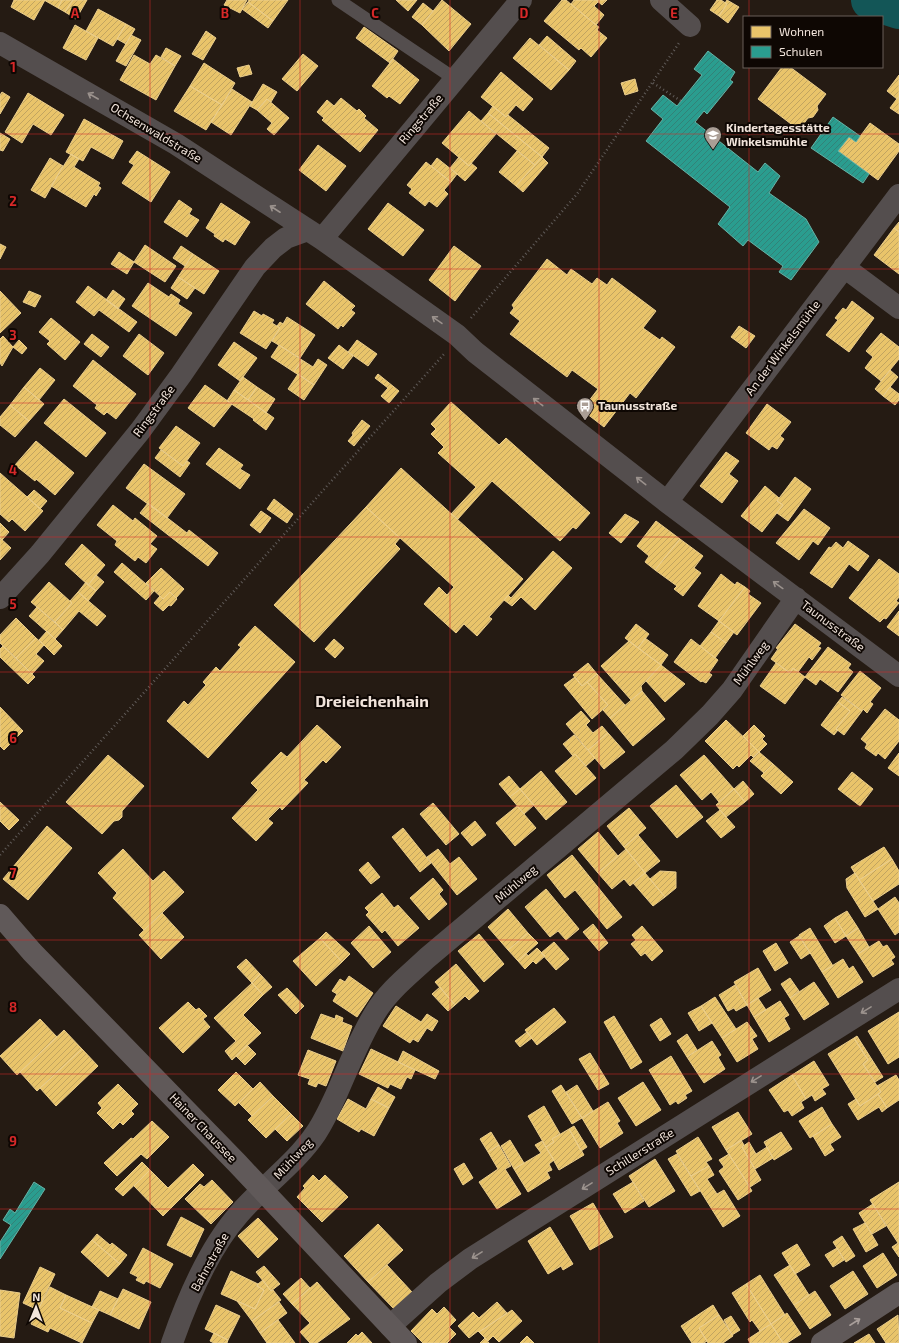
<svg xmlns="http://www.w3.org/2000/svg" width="899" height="1343" font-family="'Exo 2',sans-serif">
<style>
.homes{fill:url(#homes-hatch);stroke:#ebce8c}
.schools{fill:url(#schools-hatch);stroke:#66b2a6}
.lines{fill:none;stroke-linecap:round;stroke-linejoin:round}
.river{stroke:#135657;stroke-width:40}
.path{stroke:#615c5a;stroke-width:2.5;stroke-dasharray:1 3;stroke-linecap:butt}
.lane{stroke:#544e4e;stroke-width:13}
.street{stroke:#544e4e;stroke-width:22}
.secondary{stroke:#605959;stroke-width:22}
.oneway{stroke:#9b928d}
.oneway2{stroke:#a89e9a}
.grid{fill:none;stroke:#d62828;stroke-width:1;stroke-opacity:0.55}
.labels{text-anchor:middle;stroke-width:4;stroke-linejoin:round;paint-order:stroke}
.street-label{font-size:12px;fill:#f1e4db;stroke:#0e0703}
.poi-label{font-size:12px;font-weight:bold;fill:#f1e4db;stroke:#0e0703;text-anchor:start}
.district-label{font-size:16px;font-weight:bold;fill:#f1e4db;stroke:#0e0703}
.grid-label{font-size:13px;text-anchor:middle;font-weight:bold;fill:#d62828;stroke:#0e0703;stroke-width:4;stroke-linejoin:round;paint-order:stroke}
</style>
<defs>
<pattern id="homes-hatch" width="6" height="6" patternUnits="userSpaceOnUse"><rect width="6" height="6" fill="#e9c46a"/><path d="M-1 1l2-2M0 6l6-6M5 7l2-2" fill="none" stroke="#c1a460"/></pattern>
<pattern id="schools-hatch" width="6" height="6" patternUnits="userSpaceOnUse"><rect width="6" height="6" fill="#2a9d8f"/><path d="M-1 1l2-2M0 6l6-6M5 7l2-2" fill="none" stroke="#338278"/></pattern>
</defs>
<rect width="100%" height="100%" fill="#251b13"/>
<!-- homes -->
<path class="homes" d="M14 0H45L34 20 11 7Z
M44 0H62L58 8Z
M62 0H73L65 12 58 8Z
M73 0H87L76 19 65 12Z
M227 0H247L240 13 224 5Z
M249 0H288L273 21 248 2Z
M396 0H417L408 11Z
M442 0 471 24 449 51 422 25Z
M562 0H566L596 25 599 27 597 30 607 38 591 57 581 48 579 50 544 21Z
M574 0H596L598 2 594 6 604 15 596 25 571 4Z
M596 0H607L602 5Z
M717 0H721L727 4 719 16 710 10Z
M727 0 739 7 728 23 719 16 727 4 725 3Z
M248 2 273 21 268 28 242 9Z
M423 3 433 11 422 25 412 17Z
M98 9 126 24 113 46 86 31Z
M126 24 135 29 126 44 117 39Z
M75 25 98 38 86 60 63 48Z
M364 27 398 51 390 63 356 38Z
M206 31 216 38 203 60 192 54Z
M131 35 141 40 126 66 116 61Z
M547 36 576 61 569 70 539 45Z
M530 38 569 70 551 90 513 58Z
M166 48 181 56 175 66 161 57Z
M303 54 318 66 297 91 282 79Z
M134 55 150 64 156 55 175 66 156 100 120 80Z
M393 59 419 80 400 104 389 96 387 98 372 86Z
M204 63 235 83 222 105 190 86Z
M249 65 252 74 240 77 237 68Z
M782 67H790L826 94 817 106 818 110 813 117 808 118 799 130 758 99Z
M501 72 533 99 523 111 516 105 506 117 481 97Z
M899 75V96L897 99 887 91Z
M635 79 638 91 625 95 621 83Z
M263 84 277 92 271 102 267 99 257 110 250 106Z
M190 86 222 105 206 130 174 111Z
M232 89 252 102 231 135 211 122Z
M2 92 10 97 0 114V95Z
M28 93 64 115 51 135 33 124 22 143 5 132Z
M899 96V114L890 108Z
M341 98 357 111 359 109 366 116 364 118 378 130 360 152 322 120 324 118 317 112 327 100 334 106Z
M267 99 289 118 274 135 267 129 272 123 257 110Z
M493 106 506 117 508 115 549 148 542 157 488 113Z
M469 111 496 134 469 166 442 143Z
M488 113 542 157 535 165 481 121Z
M84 119 123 141 113 159 91 147 83 161 66 152Z
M870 123 899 144V151L878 180 838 151 849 137 856 142Z
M0 133 10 139 3 151 0 150Z
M318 145 346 166 326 191 299 170Z
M137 151 170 172 151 202 122 183 134 165 129 162Z
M517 151 535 165 516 186 499 172Z
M71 154 79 159 74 167 100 183 98 186 101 188 96 196 94 194 86 207 51 186Z
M459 157 469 166 471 163 477 168 465 181 450 168Z
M542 157 548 163 523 192 516 186Z
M50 158 63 166 45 198 31 190Z
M437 158 457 174 451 182 431 166Z
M426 162 451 182 444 190 448 194 437 207 429 201 425 206 409 193 412 189 407 185Z
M179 200 192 209 189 214 199 220 187 237 164 222Z
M221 203 250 222 235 245 225 239 223 242 214 236 215 234 206 228Z
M388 203 424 230 403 256 368 229Z
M899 222V232L894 228Z
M894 228 899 232V274L874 255Z
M0 244 6 247 0 259Z
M145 245 176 266 165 282 134 262Z
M181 246 193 254 185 266 173 258Z
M454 246 481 266 455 301 429 280Z
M119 252 134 262 127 274 111 264Z
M193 254 219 271 204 294 178 277Z
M547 259 567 275 571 269 592 284 597 278 607 285 612 278 656 311 643 328 660 340 662 337 675 347 636 398 630 393 604 427 582 410 598 389 572 370 567 377 510 334 520 321 510 313 514 308 512 305Z
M178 277 195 288 187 299 171 288Z
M324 281 355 306 351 310 355 313 343 327 341 325 338 329 306 304Z
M148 283 169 297 171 294 180 300 178 304 192 313 176 336 132 306Z
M88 286 137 322 129 332 99 310 94 316 76 302Z
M113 290 125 299 118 309 106 300Z
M0 291 21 313 0 333Z
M29 291 41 296 35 307 23 302Z
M852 301 874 318 849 352 826 335 838 320 835 318 843 308 846 310Z
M254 311 262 316 263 314 274 320 272 323 280 328 266 349 240 333Z
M287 317 315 335 300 358 272 341 280 328 277 326 280 322 283 324Z
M51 318 80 342 65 360 47 344 50 341 39 332Z
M739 326 755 336 746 348 731 337Z
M881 333 899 347V359L881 381 865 368 873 357 866 351Z
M92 334 109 347 101 357 84 344Z
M139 334 164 353 148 375 123 356Z
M3 336 13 347 2 366 0 363V339Z
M19 340 27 348 22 354 13 347Z
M357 340 377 354 368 366 348 352Z
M234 342 257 358 240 381 218 365Z
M279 345 302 360 294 372 271 357Z
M339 345 353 356 343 369 328 358Z
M318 359 327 365 314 385 294 372 302 360 313 367Z
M93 360 136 394 116 419 107 412 104 415 95 408 97 405 73 386Z
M40 368 55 380 39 400 24 387Z
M890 370 898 377 883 396 875 389Z
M298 374 314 385 304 400 288 389Z
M378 374 399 391 389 403 381 396 388 388 375 378Z
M243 377 257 387 248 400 234 390Z
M205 385 232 404 214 427 188 408Z
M24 387 44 404 29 421 10 405Z
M257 387 275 399 266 413 248 400Z
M890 387 899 394V400L895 405 883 396Z
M234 390 274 418 266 430 253 420 254 419 227 401Z
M64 399 106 433 86 457 44 423Z
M451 402 499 445 506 438 590 513 576 529 573 527 560 541 492 481 458 519 451 514 476 487 438 453 444 447 431 434 436 429 431 424Z
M767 404 791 422 780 436 784 439 777 449 772 446 769 450 746 433Z
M10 405 29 421 15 437 0 425V417Z
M362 420 370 426 354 446 348 441 353 435 352 433Z
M176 426 200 443 183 466 159 448Z
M36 441 74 473 55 495 36 479 35 481 15 465Z
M219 448 243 465 240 469 250 475 240 489 206 464Z
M161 450 183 466 187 461 190 463 180 477 155 458Z
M726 452 739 461 729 474 738 481 722 503 700 486Z
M144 464 185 494 167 518 126 488Z
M401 468 523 579 489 617 492 619 477 636 464 624 456 633 424 604 439 587 447 595 454 587 366 507Z
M0 473 43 511 25 531 12 519 9 522 0 514Z
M795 477 811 489 788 521 777 513 783 505 777 501Z
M765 486 779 498 777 501 783 505 762 532 741 516Z
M34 490 47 501 40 509 27 497Z
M274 499 293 514 287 523 267 509Z
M148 503 187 533 189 530 218 553 208 566 140 513Z
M113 505 133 521 135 518 157 536 150 544 157 549 146 563 138 557 135 561 115 545 117 541 97 525Z
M366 507 400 538 395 544 400 549 314 642 274 605Z
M804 509 830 528 818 545 813 541 799 560 776 543Z
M261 511 271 518 260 533 250 525Z
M625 514 639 522 621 543 609 533Z
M656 521 680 539 655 570 645 562 649 556 637 546Z
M0 523 9 532 2 540 0 538Z
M0 538 11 548 0 560Z
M680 539 703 556 694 568 701 573 683 596 674 589 677 586 655 570Z
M848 541 869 556 858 571 849 564 832 588 810 573 829 547 831 548 836 542 843 548Z
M82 544 105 565 88 585 65 564Z
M553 551 572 568 535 610 521 597 512 606 504 600 508 595 511 598Z
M879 559 899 574V597L896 601 899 603 886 619 884 618 880 622 849 598Z
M122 563 154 591 146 600 114 572Z
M161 568 184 589 176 598 170 592 163 599 146 583Z
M721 574 735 585 737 582 745 587 719 621 698 606Z
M96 575 104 582 96 591 88 585Z
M49 582 72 603 55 622 31 602Z
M86 582 96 591 88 601 78 592Z
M745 587 750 591 748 594 761 603 737 635 719 621Z
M78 592 106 616 97 626 79 611 63 630 55 622 72 603 70 601Z
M170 592 177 599 171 606 169 605 163 611 154 603 160 596 163 599Z
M37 607 63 630 55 639 29 616Z
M899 611V636L887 627Z
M16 618 36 638 16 658 0 643V635Z
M719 621 734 632 726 643 711 632Z
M636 624 649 634 638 648 625 638Z
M795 624 821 643 818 647 821 648 812 660 809 657 798 672 793 668 790 673 771 659 778 649 776 648Z
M255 626 295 662 208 758 167 721 184 701 188 705 206 685 203 682 216 667 220 671 241 647 238 645Z
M47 631 62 646 54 655 39 640Z
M711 632 726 643 715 658 700 646Z
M36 638 44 645 36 654 44 661 32 674 16 658Z
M645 638 668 655 661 665 638 648Z
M334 639 344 648 335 658 325 649Z
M691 639 718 660 709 673 712 675 706 683 702 681 701 682 674 662Z
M629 641 661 665 641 686 642 691 631 700 601 666Z
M3 646 35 677 28 684 0 657V649Z
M828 647 851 664 848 668 853 672 838 692 820 679 816 685 805 677Z
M588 663 597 674 582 686 573 675Z
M776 663 790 673 793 668 805 677 785 704 760 686Z
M661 665 685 684 665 702 646 681Z
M860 671 881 688 870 702 873 704 867 713 863 709 862 711 841 695Z
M597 674 625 705 610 718 603 710 608 705 587 682Z
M575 677 582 686 587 682 608 705 592 719 564 685Z
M642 691 665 719 633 746 610 718Z
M842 697 862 711 844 735 836 729 850 711 838 702Z
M838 702 850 711 836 729 838 730 834 735 821 725Z
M0 707 23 731 4 750 0 746Z
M885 709 899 720V741L885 759 878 753 876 756 865 748 867 744 861 739Z
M581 711 590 721 586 725 593 733 602 726 608 733 588 750 566 724Z
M726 720 759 752 753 757 751 755 739 767 737 765 733 769 705 741Z
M317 725 341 747 326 763 323 760 304 780 308 783 282 810 280 807 268 819 273 823 256 841 232 818 258 790 251 783 281 752 287 757Z
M754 725 765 736 762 739 767 744 759 752 743 736Z
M608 733 625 752 604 769 588 750Z
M574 735 595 758 586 766 575 754 573 756 563 744Z
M759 752 773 764 764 773 750 761Z
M899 753V776L888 768Z
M575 754 596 778 576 795 555 771Z
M108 755 144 786 122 811V817L119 820 114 821 102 834 66 802Z
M704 755 734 789 719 802 711 792 702 800 680 775Z
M773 764 793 782 781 794 761 776Z
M541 771 567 802 546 820 520 789Z
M852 772 873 789 860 806 838 789Z
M509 776 520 789 510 797 499 784Z
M743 781 754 794 745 802 734 789Z
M676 785 703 817 677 838 650 806Z
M520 789 534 805 524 814 510 797Z
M734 789 745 802 726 817 716 805Z
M0 802 19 820 9 830 0 821Z
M433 803 459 834 446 845 420 814Z
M517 806 536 828 515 846 496 823Z
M629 808 646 828 624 847 607 826Z
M720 810 735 827 721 838 706 821Z
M475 821 486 835 472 846 461 833Z
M47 826 72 848 28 900 3 879Z
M403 828 431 863 420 872 392 837Z
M598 832 618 856 598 873 578 849Z
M638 835 660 861 645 873 624 847Z
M884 847 892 859 859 880 851 867Z
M123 849 153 881 164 871 184 892 144 930 113 898 117 893 98 873Z
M438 849 450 864 459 857 477 879 457 895 427 857Z
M626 849 645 873 630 886 624 879 612 889 598 873Z
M572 855 622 917 607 929 575 890 565 898 547 875Z
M892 859 899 871V884L873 901 859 880Z
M368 862 380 877 371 884 359 870Z
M660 871 676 872V888L665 897 650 879Z
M645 873 665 897 653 906 633 883Z
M855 873 878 909 865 917 847 888 846 879Z
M433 878 443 890 439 894 447 904 429 920 410 898Z
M546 889 579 929 566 940 558 931 550 937 525 907Z
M382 893 394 908 398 905 419 928 398 946 385 930 382 933 366 915 369 912 365 908Z
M895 897 899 903V932L895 935 878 909Z
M508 909 528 933 508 950 488 927Z
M847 911 858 928 846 936 835 918Z
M162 913 184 937 161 959 139 935Z
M835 918 846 936 835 943 824 926Z
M593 924 608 943 599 951 583 932Z
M369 926 391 952 373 968 351 943Z
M642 926 663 951 652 961 645 953 641 956 631 944 636 940 632 935Z
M810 928 833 966 822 972 799 935Z
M858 928 869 947 858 954 846 936Z
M326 932 350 954 342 962 320 938Z
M528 933 538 943 518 961 508 950Z
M479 934 504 964 484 982 458 951Z
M799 936 810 953 801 959 790 942Z
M320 938 342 962 316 986 293 961Z
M879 941 883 947 887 945 895 957 891 960 894 964 873 977 858 954Z
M554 942 569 959 556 970 541 953Z
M776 943 788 963 775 971 763 951Z
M537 948 545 956 536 964 533 961 525 969 518 961 526 953 528 956Z
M246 959 260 974 252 983 237 967Z
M843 959 849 969 853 966 863 982 838 998 822 972Z
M456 964 479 991 469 1000 465 996 455 1005 435 982Z
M758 968 771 990 747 1005 734 982Z
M260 974 272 987 263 995 252 983Z
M349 976 373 993 357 1017 333 1001 337 994 332 991 340 979 345 982Z
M790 978 799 991 790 998 781 984Z
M814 982 829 1004 804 1020 790 998Z
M252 983 263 995 243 1015 261 1033 232 1060 225 1051 236 1041 214 1018Z
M735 985 747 1005 736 1011 734 1008 728 1011 719 995Z
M440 987 455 1005 448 1011 432 994Z
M287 988 304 1006 296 1014 278 995Z
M715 997 736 1029 722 1038 701 1006Z
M758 998 766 1010 754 1017 747 1005Z
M780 1001 789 1015 784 1018 790 1029 769 1042 754 1017Z
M188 1002 196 1010 199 1008 207 1016 203 1019 210 1027 183 1053 159 1028Z
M396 1006 421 1022 427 1014 438 1021 432 1031 427 1028 418 1042 413 1039 410 1043 383 1026Z
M701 1006 712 1023 699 1031 688 1013Z
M554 1008 566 1022 537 1045 525 1030Z
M899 1012V1057L888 1064 868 1031Z
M321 1014 335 1019 336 1015 343 1018 342 1022 352 1026 343 1051 311 1038Z
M614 1016 642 1062 631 1069 604 1022Z
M661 1018 671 1034 660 1041 650 1025Z
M40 1019 57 1037 17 1075 0 1056Z
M747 1022 757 1036 752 1039 758 1049 737 1062 722 1038Z
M64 1030 82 1049 37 1091 20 1072Z
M527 1032 532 1038 520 1047 515 1041Z
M687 1034 697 1050 687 1057 677 1041Z
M857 1036 883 1077 875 1082 863 1064 868 1060 854 1038Z
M854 1038 868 1060 863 1064 881 1092 860 1106 828 1054Z
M712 1041 721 1055 718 1057 725 1069 704 1083 687 1057Z
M247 1045 256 1054 245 1065 236 1056Z
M82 1049 98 1066 56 1106 40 1088Z
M371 1049 415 1070 411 1079 407 1077 401 1089 390 1084 388 1088 359 1074Z
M308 1050 336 1061 326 1086 318 1083 316 1087 308 1084 310 1079 298 1075Z
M403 1051 439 1071 435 1079 398 1062Z
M590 1053 609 1084 598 1090 579 1059Z
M671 1056 692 1091 685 1095 687 1098 678 1104 676 1101 670 1105 649 1070Z
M814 1061 829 1085 822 1089 826 1094 815 1101 812 1095 806 1099 792 1075Z
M236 1072 253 1089 235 1106 218 1090Z
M792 1075 806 1099 801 1102 804 1108 792 1116 788 1110 784 1112 769 1090Z
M896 1075 899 1080V1100L887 1108 878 1094 881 1092 877 1086Z
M260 1082 273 1096 252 1116 239 1103Z
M643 1082 661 1110 636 1126 618 1098Z
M118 1084 138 1104 131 1111 134 1114 123 1125 120 1122 113 1129 97 1113 102 1108 98 1103Z
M561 1085 582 1118 572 1124 552 1091Z
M577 1085 593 1111 582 1118 566 1092Z
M378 1087 395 1097 389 1108 371 1099Z
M878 1094 887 1108 882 1112 879 1107 858 1120 848 1104 856 1099 860 1106Z
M273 1096 291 1114 266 1138 248 1120Z
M348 1099 366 1109 371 1099 389 1108 374 1136 361 1129 359 1132 337 1119Z
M608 1102 620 1121 617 1123 623 1133 600 1148 582 1118Z
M544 1106 560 1134 552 1139 554 1142 546 1147 528 1116Z
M822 1107 832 1124 810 1138 799 1121Z
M738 1112 752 1134 726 1150 712 1127Z
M291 1114 303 1126 287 1141 275 1129Z
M152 1121 169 1137 147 1159 141 1154 117 1176 104 1163 131 1138 133 1139Z
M832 1124 841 1137 830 1144 834 1150 825 1156 813 1136Z
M574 1126 587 1147 581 1151 569 1129Z
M569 1129 584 1155 559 1170 546 1147 554 1142 552 1139Z
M491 1132 499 1145 488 1152 480 1139Z
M781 1132 792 1149 774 1160 764 1142Z
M698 1137 712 1159 706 1162 709 1166 691 1176 676 1151Z
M510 1140 524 1163 514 1169 501 1146Z
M741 1140 744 1145 742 1147 761 1180 750 1187 726 1150Z
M542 1141 554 1160 549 1164 552 1170 547 1172 550 1178 528 1192 514 1169 541 1153 535 1145Z
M749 1142 756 1154 767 1147 773 1158 755 1169 742 1147Z
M499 1145 511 1166 505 1169 521 1194 497 1209 479 1182 498 1169 488 1152Z
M677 1154 700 1191 691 1196 668 1159Z
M729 1154 752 1191 738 1200 719 1171 724 1167 719 1160Z
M655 1159 675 1191 649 1207 629 1176Z
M142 1162 150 1170 123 1196 115 1189Z
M464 1163 473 1178 463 1185 454 1169Z
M193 1164 204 1175 163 1216 134 1186 150 1170 168 1188Z
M709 1166 714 1175 707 1179 717 1194 724 1190 740 1216 723 1227 691 1176Z
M313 1175 319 1181 325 1175 348 1197 322 1222 297 1197 305 1188 303 1186Z
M212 1180 233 1202 211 1224 185 1199 200 1184 204 1187Z
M633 1182 644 1201 625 1213 613 1194Z
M899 1182V1257L892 1247 898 1243 870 1200Z
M593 1203 613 1237 590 1250 570 1216Z
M873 1204 886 1226 872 1234 859 1213Z
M181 1217 204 1229 191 1257 167 1245Z
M258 1218 278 1239 258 1258 238 1236Z
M865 1223 878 1245 866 1252 853 1229Z
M378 1224 403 1250 368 1282 344 1256Z
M550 1227 573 1264 563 1270 561 1266 548 1274 528 1241Z
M97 1234 110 1245 112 1243 127 1255 120 1264 92 1240Z
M842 1236 855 1256 846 1262 833 1242Z
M92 1240 120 1264 108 1277 81 1252Z
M797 1244 810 1265 795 1274 782 1253Z
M143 1248 173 1264 160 1288 146 1281 144 1284 136 1280 138 1277 130 1273Z
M837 1248 844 1260 833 1267 825 1255Z
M883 1253 897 1275 877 1288 863 1266Z
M387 1265 412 1292 394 1309 368 1282Z
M790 1265 809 1295 794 1305 774 1275Z
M264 1266 280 1284 271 1291 256 1272Z
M40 1267 55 1274 38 1310 23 1303Z
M231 1271 258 1284 257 1286 264 1290 255 1309 221 1294Z
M853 1271 868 1294 845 1309 830 1286Z
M760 1275 785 1315 771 1324 746 1284Z
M301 1278 310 1288 292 1304 283 1294Z
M263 1280 271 1291 273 1290 281 1300 252 1321 237 1301 255 1309 264 1290 257 1286 258 1284Z
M317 1282 350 1319 317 1343H310L300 1332 310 1323 292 1304Z
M746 1284 771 1324 760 1331 752 1320 750 1322 732 1293Z
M50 1287 66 1295 60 1308 92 1323 82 1343 50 1328 48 1332 31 1324Z
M123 1289 151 1302 139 1329 110 1315Z
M0 1290 20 1293 14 1338 0 1336Z
M100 1291 118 1299 110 1315 92 1307Z
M815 1291 831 1315 810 1329 794 1305Z
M66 1295 99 1310 92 1323 60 1308Z
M279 1302 287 1313 260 1333 252 1321Z
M497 1302 507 1313 479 1332 478 1331 469 1338 458 1326 473 1312 479 1318Z
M216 1305 240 1316 228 1340 205 1329Z
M713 1305 719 1315 699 1328 707 1341 704 1343H692L681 1326Z
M444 1307 456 1320 449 1327 456 1334 447 1343H423L411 1331 432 1309 437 1314Z
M512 1310 522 1321 499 1342 493 1336 488 1341 479 1332Z
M787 1313 801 1334 787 1343H783L771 1324Z
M719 1315 733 1336 723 1343H708L699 1328Z
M898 1315 899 1343H886L877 1329Z
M731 1316 740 1330 732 1335 724 1320Z
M278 1320 295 1343H267L260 1333Z
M771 1324 783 1343H750L748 1339Z
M362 1332 372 1343H347L356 1334 358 1336Z
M214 1333 228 1340 227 1343H214L210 1341Z
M869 1334 875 1343H854Z
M527 1336 534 1343H520Z
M485 1338 489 1343H480Z"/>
<!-- schools -->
<path class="schools" d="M708 51 735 72 730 80 733 82 707 114 704 111 695 122 758 172 765 163 780 176 769 193 806 219 819 242 791 280 779 272 783 266 748 240 743 246 718 224 730 207 646 141 663 119 651 109 663 95 677 106 702 75 694 69Z
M833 117 860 136 856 142 849 137 838 151 869 174 863 183 811 148Z
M34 1182 45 1189 0 1259V1242L11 1225 3 1220 10 1209 15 1213Z"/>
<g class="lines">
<!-- river -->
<path class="river" d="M871 0 899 9"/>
<!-- path -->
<path class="path" d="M653 83 681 101
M471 318 577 194 679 43
M0 855 444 354"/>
<!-- lane -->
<path class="lane" d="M338 0 455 79"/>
<!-- street -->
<path class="street" d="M661 0 690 26
M0 43 176 144 322 239 457 335 475 352 667 502 899 676
M322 239 521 0
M844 267 899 308
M667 502 899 195
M0 598 40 554 140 431 181 375 255 267 273 248 286 238 308 230
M390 1326 438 1283 470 1259 899 989
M172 1343C187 1300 209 1248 239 1214 263 1186 295 1164 316 1133 324 1121 330 1108 336 1095 348 1068 359 1039 375 1013 388 991 409 975 427 958L674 750 710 715 732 690 796 598"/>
<!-- secondary -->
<path class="secondary" d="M0 915 32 952 237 1163 406 1343
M822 1343 899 1293"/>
</g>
<!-- one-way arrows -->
<defs><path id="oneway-shaft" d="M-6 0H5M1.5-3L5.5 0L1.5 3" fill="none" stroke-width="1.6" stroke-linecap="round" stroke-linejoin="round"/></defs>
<g class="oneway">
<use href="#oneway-shaft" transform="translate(93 96) rotate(-150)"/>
<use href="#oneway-shaft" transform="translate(275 209) rotate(-147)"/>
<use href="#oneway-shaft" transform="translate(437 320) rotate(-145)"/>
<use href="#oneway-shaft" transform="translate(538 402) rotate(-142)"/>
<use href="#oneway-shaft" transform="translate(641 481) rotate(-142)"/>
<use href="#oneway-shaft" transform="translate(778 585) rotate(-144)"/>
<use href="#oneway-shaft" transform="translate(866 1010) rotate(148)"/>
<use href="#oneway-shaft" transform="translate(756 1079) rotate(148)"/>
<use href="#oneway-shaft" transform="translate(587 1186) rotate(148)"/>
<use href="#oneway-shaft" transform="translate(477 1255) rotate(148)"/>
</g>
<use class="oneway2" href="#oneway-shaft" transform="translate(855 1322) rotate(-33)"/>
<!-- grid -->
<path class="grid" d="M150 0V1343M300 0V1343M450 0V1343M599 0V1343M749 0V17M749 67V1343M0 134H899M0 269H899M0 403H899M0 537H899M0 672H899M0 806H899M0 940H899M0 1074H899M0 1209H899"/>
<!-- icons -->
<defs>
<g id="school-pin" transform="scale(0.9)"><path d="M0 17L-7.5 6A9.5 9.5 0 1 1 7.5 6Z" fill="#aa9e95" stroke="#0e0703"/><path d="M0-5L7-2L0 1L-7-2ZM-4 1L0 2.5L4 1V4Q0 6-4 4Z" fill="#fff"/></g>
<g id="bus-pin" transform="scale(0.9)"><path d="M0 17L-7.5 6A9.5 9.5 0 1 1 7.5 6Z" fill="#aa9e95" stroke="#0e0703"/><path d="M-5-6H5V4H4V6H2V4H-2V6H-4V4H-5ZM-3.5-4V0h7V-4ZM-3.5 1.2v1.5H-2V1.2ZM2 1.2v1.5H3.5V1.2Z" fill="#fff"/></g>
</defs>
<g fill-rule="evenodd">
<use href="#school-pin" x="713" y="135"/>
<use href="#bus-pin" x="585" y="406"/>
</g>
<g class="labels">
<!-- street labels -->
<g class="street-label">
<text transform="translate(421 119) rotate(-50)" y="4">Ringstraße</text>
<text transform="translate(156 133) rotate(31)" y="4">Ochsenwaldstraße</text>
<text transform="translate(783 348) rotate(-53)" y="4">An der Winkelsmühle</text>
<text transform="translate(154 411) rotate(-53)" y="4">Ringstraße</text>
<text transform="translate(833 626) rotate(37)" y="4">Taunusstraße</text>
<text transform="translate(751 663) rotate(-54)" y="4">Mühlweg</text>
<text transform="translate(516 884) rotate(-40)" y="4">Mühlweg</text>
<text transform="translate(203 1128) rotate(46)" y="4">Hainer Chaussee</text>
<text transform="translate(640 1152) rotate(-32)" y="4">Schillerstraße</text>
<text transform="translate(293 1159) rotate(-47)" y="4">Mühlweg</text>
<text transform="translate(210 1262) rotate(-61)" y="4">Bahnstraße</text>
</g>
<!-- poi labels -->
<g class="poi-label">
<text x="726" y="132">Kindertagesstätte<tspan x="726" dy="14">Winkelsmühle</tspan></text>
<text x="598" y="410">Taunusstraße</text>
</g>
<!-- district labels -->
<g class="district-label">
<text x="372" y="707">Dreieichenhain</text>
</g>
</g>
<g class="grid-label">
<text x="75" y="18">A</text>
<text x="225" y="18">B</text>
<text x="375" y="18">C</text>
<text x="524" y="18">D</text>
<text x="674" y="18">E</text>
<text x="13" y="72">1</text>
<text x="13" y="206">2</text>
<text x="13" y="340">3</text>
<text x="13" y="475">4</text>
<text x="13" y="609">5</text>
<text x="13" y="743">6</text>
<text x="13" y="878">7</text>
<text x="13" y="1012">8</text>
<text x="13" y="1146">9</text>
</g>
<!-- legend -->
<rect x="743" y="16" width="140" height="52" fill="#0e0703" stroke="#695f59"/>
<rect x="751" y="26" width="20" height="12" fill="#e9c46a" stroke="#695f59"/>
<text x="779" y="36" font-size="12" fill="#f1e4db">Wohnen</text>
<rect x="751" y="46" width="20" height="12" fill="#2a9d8f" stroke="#695f59"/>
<text x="779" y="56" font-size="12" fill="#f1e4db">Schulen</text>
<!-- north arrow -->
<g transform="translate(36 1307) rotate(1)" stroke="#0e0703" stroke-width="3" paint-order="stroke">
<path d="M0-3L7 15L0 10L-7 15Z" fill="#f1e4db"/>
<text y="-6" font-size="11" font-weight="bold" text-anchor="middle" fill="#f1e4db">N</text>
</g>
</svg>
